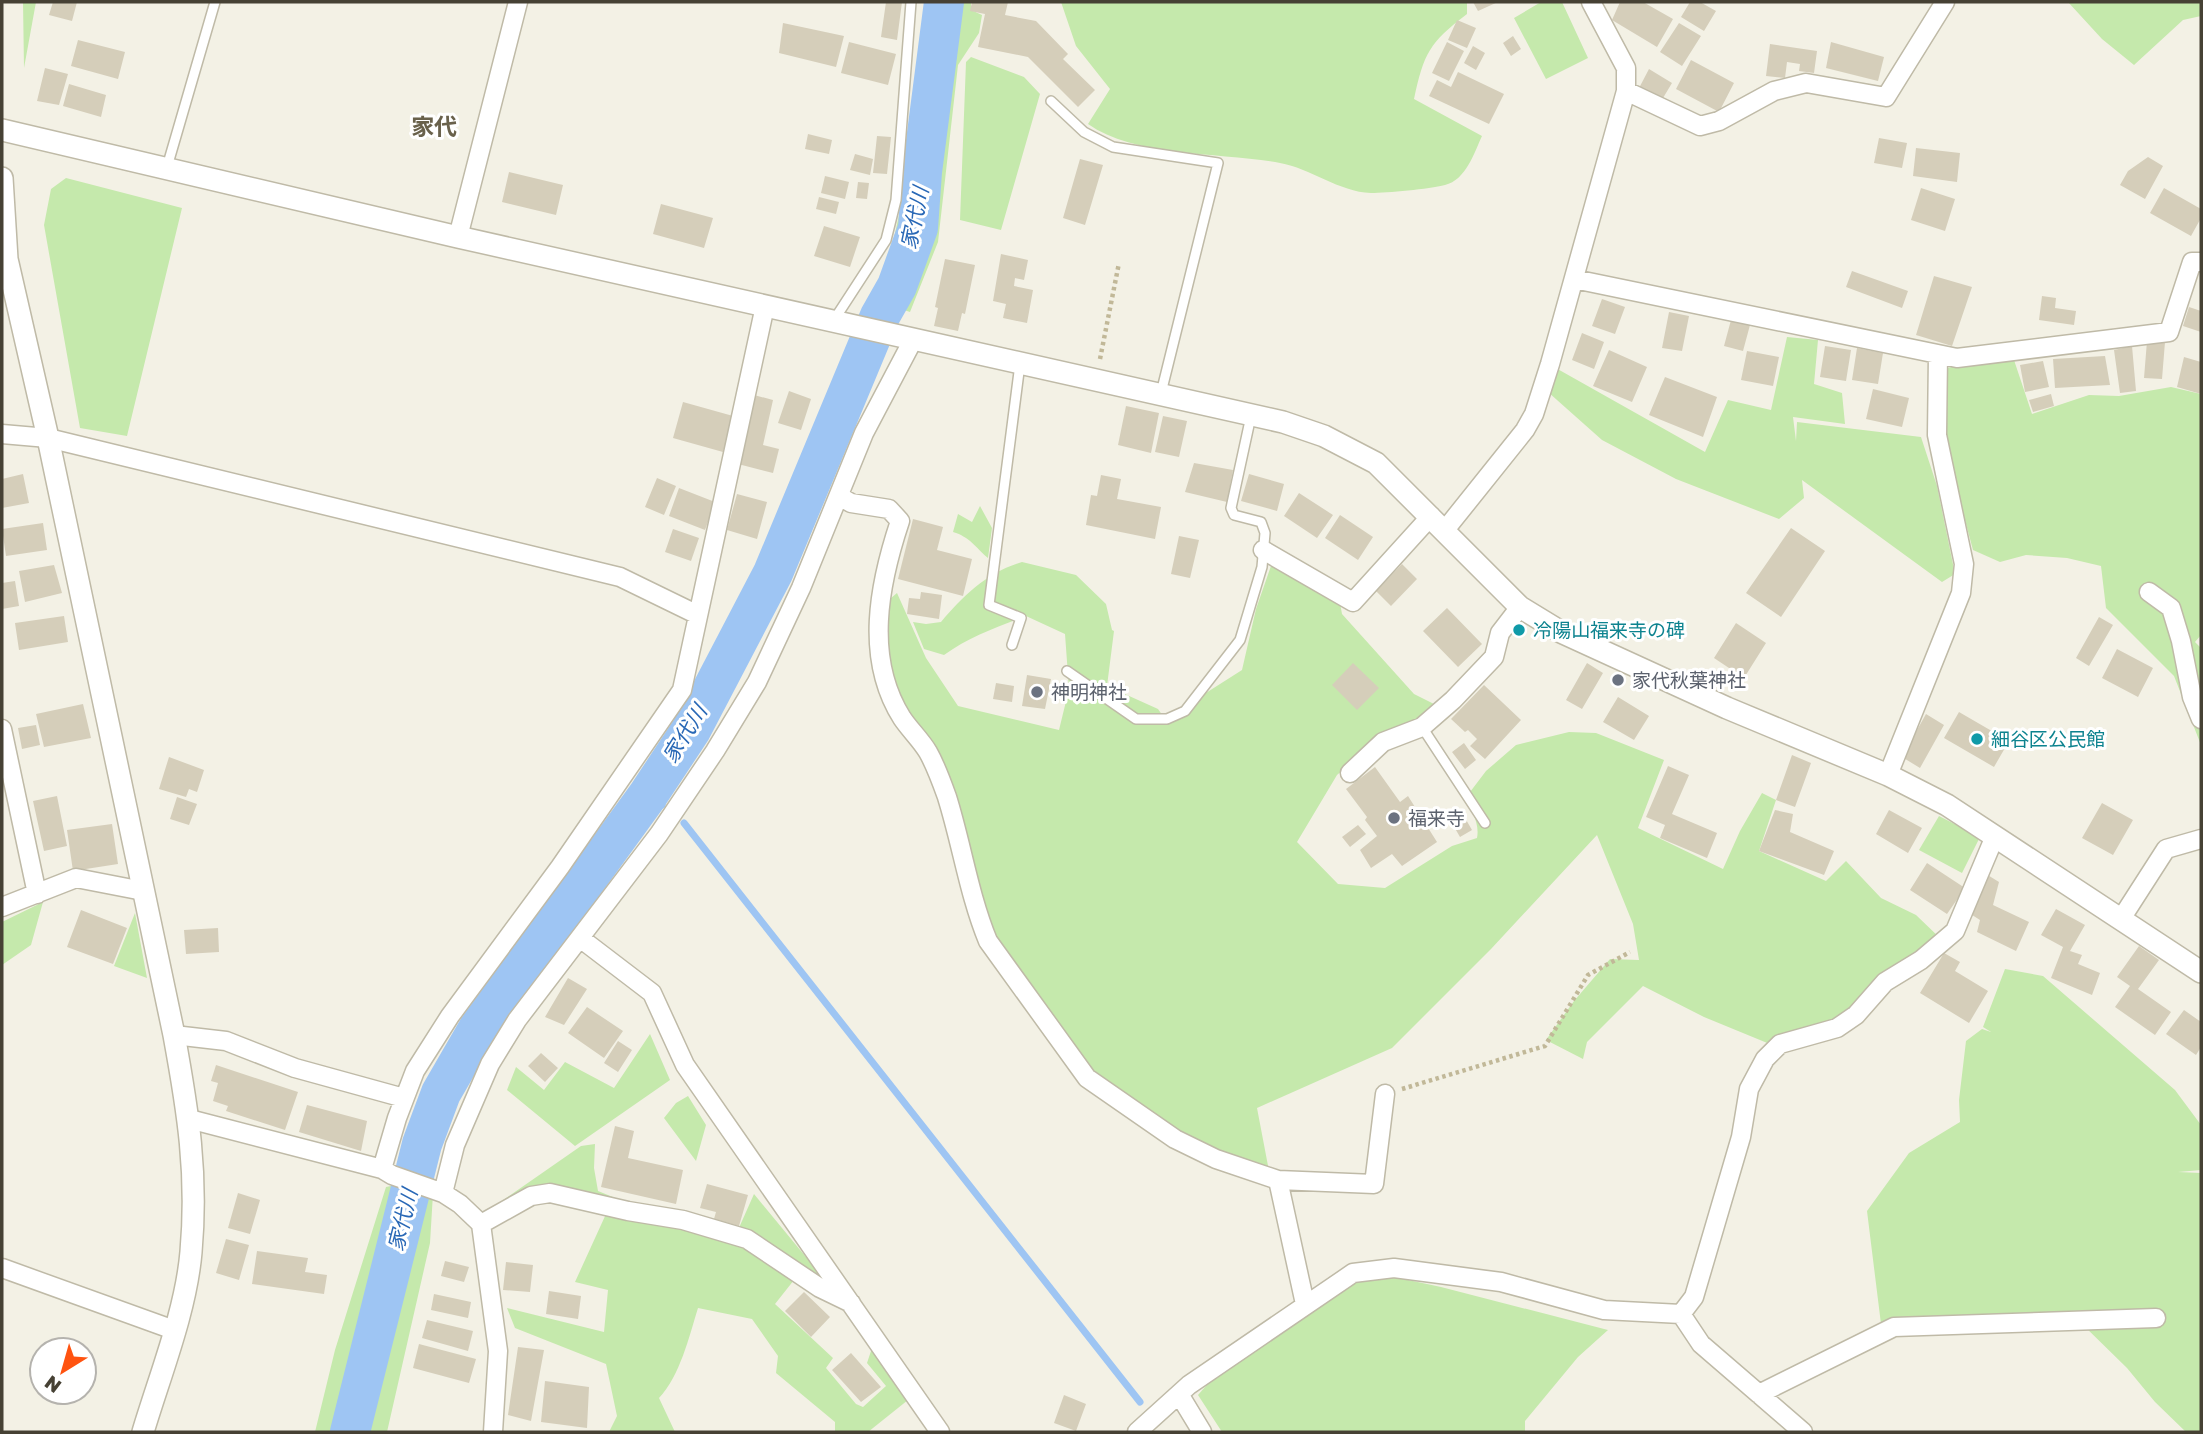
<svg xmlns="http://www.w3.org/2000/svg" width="2203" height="1434" font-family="'Golos Text','Noto Sans JP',sans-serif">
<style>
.green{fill:#c5e9ac}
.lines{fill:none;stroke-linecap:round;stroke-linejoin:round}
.stream{stroke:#9ec5f3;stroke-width:7}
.river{stroke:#9ec5f3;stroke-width:40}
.building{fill:#d5ceba}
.service-casing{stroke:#bfbaa7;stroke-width:12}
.minor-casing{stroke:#bfbaa7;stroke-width:21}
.tertiary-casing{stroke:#bfbaa7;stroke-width:24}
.path{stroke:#c1b898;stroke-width:4.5;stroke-dasharray:3.5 3.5;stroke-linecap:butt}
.service{stroke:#fff;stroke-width:9}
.minor{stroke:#fff;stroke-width:18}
.tertiary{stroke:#fff;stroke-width:21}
.culture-dot{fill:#0f9aa8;stroke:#fff;stroke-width:2.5}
.worship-dot{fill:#6b7280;stroke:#fff;stroke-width:2.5}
.labels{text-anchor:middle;stroke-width:6;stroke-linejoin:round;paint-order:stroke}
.culture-label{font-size:19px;fill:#0d838f;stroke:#fff;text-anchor:start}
.worship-label{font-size:19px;fill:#5b616d;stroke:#fff;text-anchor:start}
.water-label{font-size:21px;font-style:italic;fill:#2968b6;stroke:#fff}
.quarter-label{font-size:23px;font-weight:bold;fill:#69614b;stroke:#fff}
</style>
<rect width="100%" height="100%" fill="#f3f1e5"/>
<!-- green -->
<path class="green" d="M23 2H36L24 68Z
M932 2H971V10L982 15 979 33 958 65 938 242 910 312 898 308 910 255 893 242 920 121Z
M1061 2H1467V14C1429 43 1424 53 1414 99L1482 136C1474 153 1466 180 1445 185 1429 189 1387 193 1371 193 1339 192 1310 168 1280 163 1223 152 1136 158 1088 124L1110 89 1076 46Z
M1541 2H1562L1588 58 1546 79 1514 18Z
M2068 2H2201V16L2183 20 2134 65 2102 39Z
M971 57 1024 77 1040 94 1001 230 960 220 966 62Z
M66 178 182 208 127 436 80 428 44 225 51 189Z
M1787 337 1818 340 1814 384 1842 393 1845 424 1793 417 1796 441 1797 422 1921 437 1937 486 1955 574 1942 582 1802 480 1804 498 1779 519 1676 479 1602 440 1548 392 1554 367 1705 452 1728 400 1771 410Z
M2013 357 2032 414 2089 395 2119 396 2171 387 2201 394V635L2195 642 2201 648V745L2174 676 2106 608 2101 566 2067 558 2026 555 2000 562 1973 550 1943 438 1946 368Z
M980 506 992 528 988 558C975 547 970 537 953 532L958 514 972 522Z
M1022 562 1076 575 1106 604 1112 630 1114 631 1107 686 1158 709 1165 719 1242 670 1256 609 1272 563 1340 603 1342 614 1414 694 1434 704 1419 721 1378 739 1337 775 1297 842 1338 884 1385 888 1452 846 1477 838C1480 823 1471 811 1467 796L1486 771 1516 745 1569 732 1596 733 1664 760 1638 828 1723 869 1740 831 1762 793 1776 800 1759 851 1826 881 1846 861 1881 898 1916 915 1941 939 1837 1028 1777 1047 1704 1017 1643 986 1587 1042 1583 1059 1546 1040 1574 1001 1610 959 1639 960 1633 924 1597 835 1491 949 1392 1048 1257 1108 1269 1171 1154 1125 1087 1078 981 925 936 771 900 713 878 609 897 593 926 658 958 706 1059 730 1069 689 1065 634 1026 616C997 627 969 637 944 655L924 649 913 622 926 624 941 622C963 596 987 572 1022 562Z
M1939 816 1980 837 1962 873 1919 850Z
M43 902 31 945 2 965V922Z
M135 913 147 978 114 966Z
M2005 969 2043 976 2175 1090 2201 1125V1170L2178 1172 2201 1173V1432H2186L2155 1402 2127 1368 2079 1321 1881 1324 1867 1211 1909 1153 1960 1122 1959 1100 1966 1041 1982 1029 1991 1032 1983 1027Z
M650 1034 670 1080 575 1146 507 1090 516 1067 544 1090 565 1062 614 1088Z
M688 1096 706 1125 696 1161 664 1118 676 1103Z
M595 1144 594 1168 598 1191 630 1204 539 1188 496 1205 581 1146Z
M434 1177 430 1243 387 1432H315L335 1350 386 1187Z
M754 1194 829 1285 738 1230Z
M606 1214 683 1226 733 1239 794 1280 775 1304 833 1358 826 1368 856 1404 863 1407 886 1386 867 1363 872 1348 908 1400 868 1432H835V1422L776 1373 778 1356 752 1319 698 1308C689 1337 680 1376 659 1398L675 1432H609L617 1416 606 1364 515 1328 507 1308 604 1332 608 1290 575 1282Z
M1366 1271 1441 1287 1608 1330 1578 1357 1525 1421V1432H1222L1198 1395 1233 1355Z"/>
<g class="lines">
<!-- stream -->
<path class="stream" d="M648 795 662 805
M684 823 1140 1402"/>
<!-- river -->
<path class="river" d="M350 1432 422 1144 441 1093 478 1029 648 795 691 730 773 573 880 316 897 286 918 228 922 172 944 2"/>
</g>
<!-- building -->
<path class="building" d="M53 2H77L72 21 49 15Z
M886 2H902L897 40 881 37Z
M972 2H1008L1005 15 1036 21 1068 54 1063 59 1095 90 1078 107 1028 57 978 47 985 14 970 11Z
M1473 2H1498L1478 11Z
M1620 2H1643L1673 19 1657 47 1612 20Z
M1690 2H1700L1716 11 1704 31 1681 17Z
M1457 20 1476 28 1467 48 1448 40Z
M783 23 844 36 836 67 779 53Z
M1679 23 1701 36 1682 66 1660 52Z
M1513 36 1521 49 1511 56 1503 43Z
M78 40 125 52 118 79 71 66Z
M849 42 896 54 888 85 841 73Z
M1447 42 1464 51 1449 81 1432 73Z
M1831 42 1884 57 1878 81 1826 68Z
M1770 44 1817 51 1814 73 1799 71 1800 64 1787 62 1785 78 1766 76Z
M1473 46 1485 53 1476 70 1464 63Z
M1691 60 1734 83 1719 112 1676 89Z
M45 68 68 74 59 105 37 101Z
M1649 69 1672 83 1660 103 1638 90Z
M1458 72 1504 94 1489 124 1429 96 1437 80 1451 87Z
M69 84 106 95 101 117 63 106Z
M808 134 832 140 829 154 805 149Z
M877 136 891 137 887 174 873 173Z
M1879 138 1907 143 1902 168 1874 163Z
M1916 148 1960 153 1957 182 1913 176Z
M855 154 873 159 870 175 850 170Z
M2148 157 2163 166 2145 199 2120 185 2128 171Z
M1080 159 1103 165 1085 225 1063 218Z
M509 172 563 185 556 215 502 202Z
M825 176 849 182 845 199 821 193Z
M858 182 869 183 867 199 856 198Z
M1921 188 1955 199 1945 231 1911 220Z
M2164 188 2201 209V218L2191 236 2150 213Z
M819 197 839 202 836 214 816 209Z
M661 204 713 218 704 248 653 234Z
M824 226 860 237 850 267 814 256Z
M1001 254 1028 260 1024 280 1015 278 1014 286 1033 290 1027 323 1003 318 1006 304 993 301Z
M945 259 975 265 965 314 962 313 958 331 934 326 938 308 935 307Z
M1852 271 1908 291 1902 308 1846 287Z
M1934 276 1972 287 1952 346 1916 335Z
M2042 296 2056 298 2055 308 2076 311 2074 325 2039 320Z
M1602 299 1625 307 1615 334 1592 326Z
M2189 307 2201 311V332L2183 326Z
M1669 312 1689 316 1682 351 1662 348Z
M1731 320 1750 325 1743 351 1724 346Z
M1582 333 1604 342 1594 369 1572 360Z
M2147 341 2165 342 2162 379 2144 378Z
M1825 346 1851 350 1846 381 1820 377Z
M2132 346 2136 391 2120 393 2114 350Z
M1857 348 1883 353 1878 384 1852 380Z
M1609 350 1647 367 1632 402 1593 386Z
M1747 351 1779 357 1773 386 1741 380Z
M2105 356 2110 385 2055 388 2053 359Z
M2184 357 2201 362V394L2177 387Z
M2043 361 2049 387 2025 392 2020 365Z
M1665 377 1717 397 1703 437 1649 415Z
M1873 389 1909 398 1902 427 1866 419Z
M789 391 811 399 801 430 778 423Z
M2051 394 2054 406 2033 412 2029 400Z
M754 395 773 400 763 445 779 449 773 473 738 464Z
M683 402 733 416 723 452 673 438Z
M1126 406 1159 413 1151 453 1118 445Z
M1163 416 1187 421 1179 457 1155 452Z
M1194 463 1233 470 1227 502 1185 492Z
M23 474 29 503 2 508V479Z
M1249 474 1284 484 1277 511 1241 501Z
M1101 475 1121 479 1117 499 1161 507 1155 539 1086 525 1091 495 1097 496Z
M657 478 676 486 664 515 645 507Z
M679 488 715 502 705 530 669 516Z
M1299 493 1333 515 1317 538 1284 516Z
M737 494 767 502 757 539 727 530Z
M1340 515 1373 537 1358 560 1325 538Z
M913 519 943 527 937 550 972 559 963 596 898 579Z
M43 523 47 550 6 556 2 529Z
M1791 528 1825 551 1781 617 1746 593Z
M673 529 699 538 691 561 665 552Z
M1179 536 1199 540 1190 578 1171 574Z
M1402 564 1417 579 1391 606 1376 591Z
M54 565 62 593 25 602 19 571Z
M15 581 19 606 2 609V583Z
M921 592 942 595 939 619 907 614 909 598 920 599Z
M1447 608 1482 644 1458 667 1423 631Z
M64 616 68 642 19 650 15 623Z
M2099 617 2113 625 2089 666 2076 658Z
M1736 623 1766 643 1744 678 1714 658Z
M2117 649 2153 668 2138 697 2102 678Z
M1353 663 1379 688 1357 710 1332 685Z
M1587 663 1603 673 1582 709 1566 700Z
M1617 674 1625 678 1620 687 1612 682Z
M1027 675 1051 679 1045 709 1022 706Z
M996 683 1014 686 1012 702 993 699Z
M1484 685 1521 720 1485 759 1470 746 1477 739 1468 730 1465 732 1451 719Z
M1618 697 1649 716 1634 740 1603 722Z
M83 704 91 738 44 747 36 714Z
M1959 712 2009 741 1994 767 1944 738Z
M1926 714 1944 725 1920 768 1902 757Z
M36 725 40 745 22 749 18 728Z
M1464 743 1476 760 1465 769 1452 752Z
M1792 755 1811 763 1795 807 1776 800Z
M169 757 204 770 197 792 189 789 186 797 159 789Z
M1668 766 1689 775 1672 814 1717 833 1707 858 1660 838 1665 825 1646 817Z
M1375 767 1400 802 1408 796 1437 842 1402 866 1392 854 1371 868 1360 850 1377 836 1365 820 1367 817 1346 789Z
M57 796 67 846 44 851 33 801Z
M177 797 197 804 189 825 170 819Z
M2102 803 2133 820 2113 855 2082 838Z
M1775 810 1793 814 1790 832 1834 851 1824 875 1759 851Z
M1889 810 1922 828 1908 853 1876 834Z
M1461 811 1472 830 1460 837 1449 818Z
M112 824 118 864 73 871 67 830Z
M1358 825 1366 834 1350 847 1342 837Z
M1927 863 1965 888 1947 914 1910 890Z
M1986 874 1999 882 1993 905 2029 922 2016 951 1977 932 1980 920 1969 913Z
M2056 909 2085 925 2070 951 2082 955 2078 964 2100 973 2092 995 2051 978 2063 947 2041 935Z
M81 910 127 928 113 964 67 947Z
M218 928 219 952 186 954 184 930Z
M2139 946 2159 960 2138 989 2171 1012 2155 1035 2115 1007 2130 986 2117 977Z
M1944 953 1960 962 1955 971 1988 991 1969 1023 1920 993Z
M568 978 587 989 564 1025 545 1017Z
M587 1007 623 1031 604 1058 568 1033Z
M2184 1010 2201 1022V1047L2196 1055 2166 1034Z
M618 1041 632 1050 618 1072 604 1063Z
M541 1053 558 1068 545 1082 528 1066Z
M216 1065 298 1092 285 1130 226 1111 228 1106 213 1101 218 1083 211 1081Z
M307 1105 367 1121 361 1151 299 1132Z
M615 1126 634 1131 628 1158 683 1170 676 1204 601 1187Z
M707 1184 748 1195 739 1226 714 1219 716 1212 700 1208Z
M238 1193 260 1200 250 1234 228 1228Z
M226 1239 249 1245 239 1280 216 1273Z
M257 1251 308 1258 305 1272 327 1275 324 1294 252 1284Z
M445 1261 469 1267 464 1282 441 1276Z
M506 1262 533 1265 530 1292 503 1290Z
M549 1291 581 1296 578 1319 546 1314Z
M804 1292 830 1317 811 1337 785 1311Z
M434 1294 471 1302 468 1318 431 1310Z
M427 1320 473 1331 468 1351 422 1338Z
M419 1344 476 1359 469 1383 413 1368Z
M518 1347 544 1350 531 1421 508 1415Z
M851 1353 881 1387 861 1402 832 1370Z
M545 1381 589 1387 587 1428 541 1422Z
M1064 1395 1086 1404 1076 1431 1054 1423Z"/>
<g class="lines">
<!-- service casing -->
<g class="service-casing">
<path id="service" d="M1051 101 1084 132 1113 147 1218 163 1161 393
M167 167 215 2
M834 320 886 240 896 200 911 2
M1012 645 1021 618 989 605 1020 364
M1067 671 1136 719H1167L1185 711 1240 640 1262 567 1265 533 1261 522 1234 515 1231 508 1251 416
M1422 727 1485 823"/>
</g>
<!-- minor casing -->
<g class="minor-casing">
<path id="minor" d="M1626 91 1700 126 1719 121 1774 91 1806 83 1886 97 1945 2
M458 237 518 2
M1574 279 1957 358 2169 332 2192 262H2201
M2 434 48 438 620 577 698 615
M839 496 851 503 889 509 900 521C879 584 864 658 902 718 910 730 921 740 928 752 936 766 942 783 947 797 962 845 969 895 988 941L1087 1078 1175 1139 1216 1159 1278 1180 1374 1184 1385 1094
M1445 530 1525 430 1534 414 1550 364 1626 91V68L1591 2
M1263 550 1353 602 1431 516
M2149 592 2171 608 2181 641 2192 697 2201 719
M2 729 37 894
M1350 773 1383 742 1422 727 1453 700 1494 657 1500 633 1520 607
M1888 775 1961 593 1964 564 1937 435 1938 354
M2 907 76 878 143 891
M2121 919 2166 849 2201 839
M580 938 652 993 685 1065 940 1432
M174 1035 226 1041 295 1068 404 1098
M189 1119 382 1169 392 1175 443 1193 460 1204 481 1224 498 1351 493 1432
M382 1169 397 1118 415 1071 450 1016 560 867 682 690 765 306
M1278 1180 1305 1304
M443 1193 455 1145 490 1064 517 1020 659 834 715 751 757 682 801 588 864 433 913 340
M481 1224 531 1196 550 1193 628 1211 683 1220 747 1239 820 1288 851 1303
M2 1268 174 1330
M1681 1314 1701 1344 1803 1432
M1179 1394 1202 1432
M1759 1394 1894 1327 2156 1318
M1137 1432 1189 1385 1353 1273 1394 1268 1501 1282 1604 1310 1681 1314 1694 1297 1741 1137 1749 1089 1765 1059 1780 1044 1837 1028 1856 1015 1885 982 1921 960 1955 931 1995 836"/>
</g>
<!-- tertiary casing -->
<g class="tertiary-casing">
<path id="tertiary" d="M2 130 458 237 1283 422 1324 436 1376 463 1520 607 1561 632 1727 708 1888 775 1947 805 2201 972
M2 178 7 259 48 438 174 1035C188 1111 198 1174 191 1252 186 1311 160 1375 143 1432"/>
</g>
<!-- path -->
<path class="path" d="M1100 359 1119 263
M1402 1089 1545 1046 1588 975 1630 952"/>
<!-- service -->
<use href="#service" class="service"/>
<!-- minor -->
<use href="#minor" class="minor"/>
<!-- tertiary -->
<use href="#tertiary" class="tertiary"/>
</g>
<!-- markers -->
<g class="culture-dot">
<circle cx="1519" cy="630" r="7"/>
<circle cx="1977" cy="739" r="7"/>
</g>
<g class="worship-dot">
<circle cx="1618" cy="680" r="7"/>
<circle cx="1037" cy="692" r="7"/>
<circle cx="1394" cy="818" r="7"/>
</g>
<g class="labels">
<!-- culture labels -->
<g class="culture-label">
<text x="1533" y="637">冷陽山福来寺の碑</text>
<text x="1991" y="746">細谷区公民館</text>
</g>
<!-- worship labels -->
<g class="worship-label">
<text x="1632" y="687">家代秋葉神社</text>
<text x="1051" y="699">神明神社</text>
<text x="1408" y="825">福来寺</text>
</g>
<!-- water labels -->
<g class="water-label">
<text transform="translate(915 218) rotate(-78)" y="7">家代川</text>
<text transform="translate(685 734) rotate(-58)" y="7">家代川</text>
<text transform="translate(403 1220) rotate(-76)" y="7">家代川</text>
</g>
<!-- quarter labels -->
<g class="quarter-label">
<text x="434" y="135">家代</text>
</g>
</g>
<!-- border -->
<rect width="2203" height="1434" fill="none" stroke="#464134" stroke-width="7"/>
<!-- north arrow -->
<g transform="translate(63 1371) rotate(217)"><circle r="33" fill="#ffffff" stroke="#b5b3ae" stroke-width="2"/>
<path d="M0-5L12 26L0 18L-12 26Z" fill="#ff5310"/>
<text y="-10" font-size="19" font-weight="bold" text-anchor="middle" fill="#464134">N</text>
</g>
</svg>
